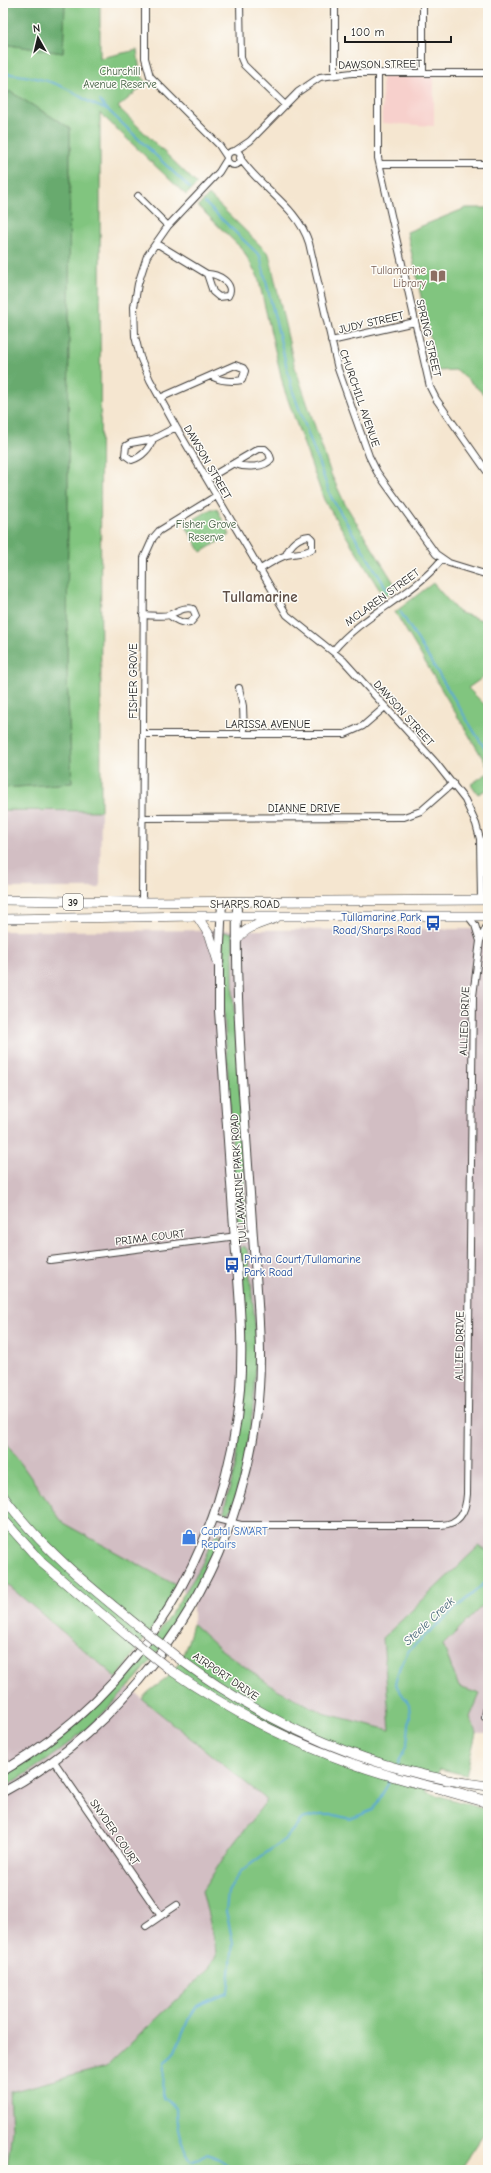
<svg xmlns="http://www.w3.org/2000/svg" width="491" height="2173" font-family="'Comic Neue',sans-serif">
<style>
.built{fill:#f7d0cc}
.industrial{fill:#d2bec3}
.green{fill:#81c57f;stroke:#4e704e}
.forest{fill:#68aa6e;stroke:#426345}
.lines{fill:none;stroke-linecap:round;stroke-linejoin:round}
.stream{stroke:#5caad5;stroke-width:2}
.street-casing{stroke:#3d3a37;stroke-width:8}
.secondary-casing{stroke:#3d3a37;stroke-width:10}
.primary-casing{stroke:#3d3a37;stroke-width:10}
.highway-casing{stroke:#3d3a37;stroke-width:12}
.street{stroke:#fff;stroke-width:6}
.secondary{stroke:#fff;stroke-width:8}
.primary{stroke:#fff;stroke-width:9}
.highway{stroke:#fff;stroke-width:11}
.primary-bridge-casing{stroke:#3d3a37;stroke-width:10;stroke-linecap:butt}
.primary-bridge{stroke:#fff;stroke-width:9}
.labels{text-anchor:middle;stroke-width:3;stroke-linejoin:round;paint-order:stroke}
.shield{fill:#fdfcf7;stroke:#605f5e;stroke-width:1}
.shield-label{font-size:10px;font-weight:bold;fill:#1c1c1c}
.street-label{font-size:11px;fill:#1c1c1c;stroke:#fdfcf7}
.park-label{font-size:11px;fill:#446044;stroke:#fdfcf7}
.education-label{font-size:11px;fill:#785e54;stroke:#fdfcf7;text-anchor:end}
.transit-label{font-size:11px;fill:#164399;stroke:#fdfcf7;text-anchor:end}
.shop-label{font-size:11px;fill:#366cbe;stroke:#fdfcf7;text-anchor:start}
.water-label{font-size:12px;font-style:italic;fill:#395c6f;stroke:#fdfcf7}
.district-label{font-size:15px;font-weight:bold;fill:#5e4e46;stroke:#fdfcf7}
</style>
<rect width="100%" height="100%" fill="#fdfcf7"/>
<filter id="ink" filterUnits="userSpaceOnUse"><feTurbulence type="fractalNoise" baseFrequency=".025" numOctaves="2"/><feDisplacementMap in="SourceGraphic" scale="8" xChannelSelector="R" yChannelSelector="G"/><feConvolveMatrix kernelMatrix="1 2 1 2 8 2 1 2 1" color-interpolation-filters="sRGB"/></filter>
<filter id="wash" filterUnits="userSpaceOnUse"><feTurbulence type="fractalNoise" baseFrequency=".012" numOctaves="4" result="noise"/><feDisplacementMap in="SourceGraphic" scale="16" xChannelSelector="R" yChannelSelector="G"/><feGaussianBlur stdDeviation="0.9" result="paint"/><feColorMatrix in="noise" values="0 0 0 0 0 0 0 0 0 0 0 0 0 0 0 0 0 1.4 0 .05"/><feComposite in="paint" operator="in"/></filter>
<g filter="url(#wash)">
<rect width="100%" height="100%" fill="#f5e6d0"/>
<!-- built -->
<path class="built" d="M434 76V126L382 123V77Z"/>
<!-- industrial -->
<path class="industrial" d="M3 810 101 811 100 888H3Z
M488 929V1552L479 1546 383 1638 391 1731 323 1713 273 1687 219 1648 193 1624V1605L181 1588 63 1523 3 1438V931Z
M3 1581 117 1678 267 1800 230 1848 202 1891 215 1943 216 1955 209 1969 106 2067 10 2092 12 2129 7 2170H3Z
M488 1600V1733H476L470 1717 480 1694 459 1687 443 1645Z"/>
<!-- green -->
<path class="green" d="M65 3H100V58L137 50 140 72 146 84 118 107 197 184 186 195 100 113 101 811 3 810V788L72 783 67 679 70 128 9 91 3 104V44L63 53Z
M209 195 269 254 294 364 331 474 345 504 397 588 384 597 324 500 284 389 258 277 243 250 198 206Z
M466 208H488V398L457 370 437 371 407 232Z
M211 509H217L230 535 201 552 185 525Z
M433 583 458 612 488 622V676H485L468 688 488 708V767L395 612Z
M488 773V789L478 794 471 784Z
M222 932 233 933V997L244 1155 245 1220 242 1225 237 1221 236 1204 223 996Z
M243 1246 247 1249C249 1276 254 1302 255 1328 258 1379 252 1430 240 1480 237 1490 235 1509 225 1516V1506L235 1469 245 1375 244 1318 240 1248Z
M3 1438 63 1523 181 1588 117 1678 3 1581Z
M217 1534H220L219 1541C182 1644 97 1734 3 1788V1775C71 1737 127 1680 170 1615 180 1599 192 1583 201 1566 206 1556 209 1544 217 1534Z
M479 1546 488 1552V1600L443 1645 459 1687 480 1694 470 1717 476 1733 466 1775 440 1769 426 1792 488 1810V2128L460 2170H7L12 2129 10 2092 106 2067 209 1969 216 1955 215 1943 202 1891 230 1848 267 1800 142 1699C150 1688 162 1684 170 1675 183 1660 188 1642 193 1624L219 1648 273 1687 323 1713 390 1730 383 1638Z"/>
<!-- forest -->
<path class="forest" d="M3 3H65L63 53 3 44Z
M9 91 70 128 67 679 72 783 3 788V104Z"/>
<g class="lines">
<!-- stream -->
<path class="stream" d="M3 73C27 76 50 79 71 91 84 98 92 106 107 109L190 188
M100 101 106 108
M205 203 260 256 292 389 331 497 388 591
M400 611 488 754
M398 1764 407 1744 410 1716 409 1704 395 1684 400 1666 409 1650 488 1580
M230 2170C227 2161 215 2157 206 2154L192 2161C180 2145 176 2127 176 2108L163 2098 164 2064 175 2051 189 2018 197 2006 228 1993 233 1943 226 1911 228 1892 240 1872 285 1839 302 1819 319 1815H335L350 1819 373 1810 391 1779"/>
</g>
</g>
<g filter="url(#ink)">
<g class="lines">
<!-- street casing -->
<g class="street-casing">
<path id="street" d="M145 3V58L150 76 219 145 227 157
M240 3 241 58 244 65 285 105
M335 3V74
M378 73V158L430 387 436 399 488 473
M423 73V3
M235 151 250 141 298 92 320 77 352 73H488
M227 158a7 7 0 1 1 14 0a7 7 0 1 1-14 0Z
M240 158C261 189 298 207 309 243L338 369 369 456 377 472 436 554 449 563 488 575
M227 159 219 172 168 226 147 256 138 284 134 307 135 336 140 357 150 380 176 427 287 615 343 660 436 763 465 800 476 824 480 839 481 900
M380 164H488
M138 196 168 226
M156 243 207 274C217 273 236 284 228 296L219 297 213 292 207 274
M331 341 415 322
M160 398 235 365 243 368 245 371 242 380C233 382 219 381 212 376
M153 439C150 448 142 457 132 460L125 455 126 446 131 443 153 439 176 427
M207 479 258 449H265L269 453 271 459C265 468 245 468 235 464
M259 570C267 565 276 559 284 556 293 552 303 555 312 549V539L309 536C298 537 290 545 286 555
M143 615C150 615 162 617 169 615 177 612 184 606 193 609L196 616 190 623C182 624 175 620 169 615
M333 651C364 613 412 597 442 559
M239 688 243 706 244 734
M143 734H345L363 726 385 707
M142 818 404 817 421 811 453 783
M142 902 144 558 153 538 159 531 216 496
M468 916 475 925 480 941
M50 1260 253 1234
M213 1518 241 1525H441C460 1524 466 1511 467 1494L473 996 480 941 488 923
M485 1717 488 1700
M3 1758 9 1767
M53 1760 161 1916
M146 1926 177 1905"/>
</g>
<!-- secondary casing -->
<g class="secondary-casing">
<path id="secondary" d="M3 1771C139 1692 229 1545 240 1389 244 1335 238 1281 234 1227 229 1155 224 1083 219 1011V965L222 902
M3 1792C62 1761 115 1713 155 1660 222 1573 260 1467 260 1357 260 1312 255 1268 252 1223 245 1116 235 1009 237 902"/>
</g>
<!-- primary casing -->
<g class="primary-casing">
<path id="primary" d="M3 900 142 902 488 900
M197 916 210 936 219 965
M3 919 197 916H488
M237 940C244 927 263 923 276 918
M3 1496C40 1547 90 1587 138 1626
M3 1519 42 1563 130 1638
M178 1658C269 1726 375 1773 488 1786
M169 1669C255 1729 350 1770 451 1791"/>
</g>
<!-- highway casing -->
<g class="highway-casing">
<path id="highway" d="M446 1790 488 1802"/>
</g>
<!-- street -->
<use href="#street" class="street"/>
<!-- secondary -->
<use href="#secondary" class="secondary"/>
<!-- primary -->
<use href="#primary" class="primary"/>
<!-- highway -->
<use href="#highway" class="highway"/>
<!-- primary-bridge casing -->
<g class="primary-bridge-casing">
<path id="primary-bridge" d="M138 1626 178 1658
M130 1638 169 1669"/>
</g>
<!-- primary-bridge -->
<use href="#primary-bridge" class="primary-bridge"/>
</g>
</g>
<!-- icons -->
<defs>
<g id="library-bare" transform="scale(1.2)"><path d="M-6-4Q-3-5.5-.7-3.5V5Q-3 3-6 4ZM6-4Q3-5.5 .7-3.5V5Q3 3 6 4Z" fill="#8d6e63" stroke="#fdfcf7" stroke-width="2.5" paint-order="stroke"/></g>
<g id="bus-bare" transform="scale(1.2)"><path d="M-5-6H5V4H4V6H2V4H-2V6H-4V4H-5ZM-3.5-4V0h7V-4ZM-3.5 1.2v1.5H-2V1.2ZM2 1.2v1.5H3.5V1.2Z" fill="#1a4fb4" stroke="#fdfcf7" stroke-width="2.5" paint-order="stroke"/></g>
<g id="shop-bare" transform="scale(1.2)"><path d="M-5-2.5h2.3a2.7 3.5 0 0 1 5.4 0H5L5.5 6h-11ZM-1.5-2.5h3a1.5 2.3 0 0 0-3 0Z" fill="#3f7fe0" stroke="#fdfcf7" stroke-width="2.5" paint-order="stroke"/></g>
</defs>
<g fill-rule="evenodd">
<use href="#library-bare" x="438" y="276"/>
<use href="#bus-bare" x="433" y="923"/>
<use href="#bus-bare" x="232" y="1265"/>
<use href="#shop-bare" x="189" y="1537"/>
</g>
<g class="labels">
<!-- shield labels -->
<rect class="shield" x="63" y="894" width="20" height="16" rx="3"/>
<g class="shield-label">
<text x="73" y="906">39</text>
</g>
<!-- street labels -->
<g class="street-label">
<text transform="translate(380 64) rotate(-1)" y="4">DAWSON STREET</text>
<text transform="translate(371 322) rotate(-13)" y="4">JUDY STREET</text>
<text transform="translate(429 338) rotate(77)" y="4">SPRING STREET</text>
<text transform="translate(360 398) rotate(71)" y="4">CHURCHILL AVENUE</text>
<text transform="translate(208 462) rotate(60)" y="4">DAWSON STREET</text>
<text transform="translate(382 597) rotate(-36)" y="4">MCLAREN STREET</text>
<text transform="translate(133 681) rotate(-90)" y="4">FISHER GROVE</text>
<text transform="translate(404 713) rotate(48)" y="4">DAWSON STREET</text>
<text x="268" y="728">LARISSA AVENUE</text>
<text x="304" y="812">DIANNE DRIVE</text>
<text x="245" y="908">SHARPS ROAD</text>
<text transform="translate(464 1021) rotate(-88)" y="4">ALLIED DRIVE</text>
<text transform="translate(238 1179) rotate(-94)" y="4">TULLAMARINE PARK ROAD</text>
<text transform="translate(150 1237) rotate(-7)" y="4">PRIMA COURT</text>
<text transform="translate(459 1346) rotate(-89)" y="4">ALLIED DRIVE</text>
<text transform="translate(226 1676) rotate(34)" y="4">AIRPORT DRIVE</text>
<text transform="translate(115 1832) rotate(55)" y="4">SNYDER COURT</text>
</g>
<!-- park labels -->
<g class="park-label">
<text x="120" y="75">Churchill<tspan x="120" dy="13">Avenue Reserve</tspan></text>
<text x="206" y="528">Fisher Grove<tspan x="206" dy="13">Reserve</tspan></text>
</g>
<!-- education labels -->
<g class="education-label">
<text x="426" y="274">Tullamarine<tspan x="426" dy="13">Library</tspan></text>
</g>
<!-- transit labels -->
<g class="transit-label">
<text x="421" y="921">Tullamarine Park<tspan x="421" dy="13">Road/Sharps Road</tspan></text>
<text x="244" y="1263" text-anchor="start">Prima Court/Tullamarine<tspan x="244" dy="13">Park Road</tspan></text>
</g>
<!-- shop labels -->
<g class="shop-label">
<text x="201" y="1535">Captal SMART<tspan x="201" dy="13">Repairs</tspan></text>
</g>
<!-- water labels -->
<g class="water-label">
<text transform="translate(429 1621) rotate(-43)" y="4">Steele Creek</text>
</g>
<!-- district labels -->
<g class="district-label">
<text x="260" y="602">Tullamarine</text>
</g>
</g>
<!-- margin -->
<rect width="491" height="2173" fill="none" stroke="#fdfcf7" stroke-width="16"/>
<!-- north arrow -->
<g transform="translate(38 38) rotate(352)" stroke="#fdfcf7" stroke-width="3" paint-order="stroke">
<path d="M0-3L7 15L0 10L-7 15Z" fill="#1c1c1c"/>
<text y="-6" font-size="11" font-weight="bold" text-anchor="middle" fill="#1c1c1c">N</text>
</g>
<!-- scale -->
<path d="M345 36v6h106v-6" fill="none" stroke="#1c1c1c" stroke-width="2"/>
<text x="351" y="36" font-size="12" fill="#1c1c1c" stroke="#fdfcf7" stroke-width="3" paint-order="stroke">100 m</text>
</svg>
